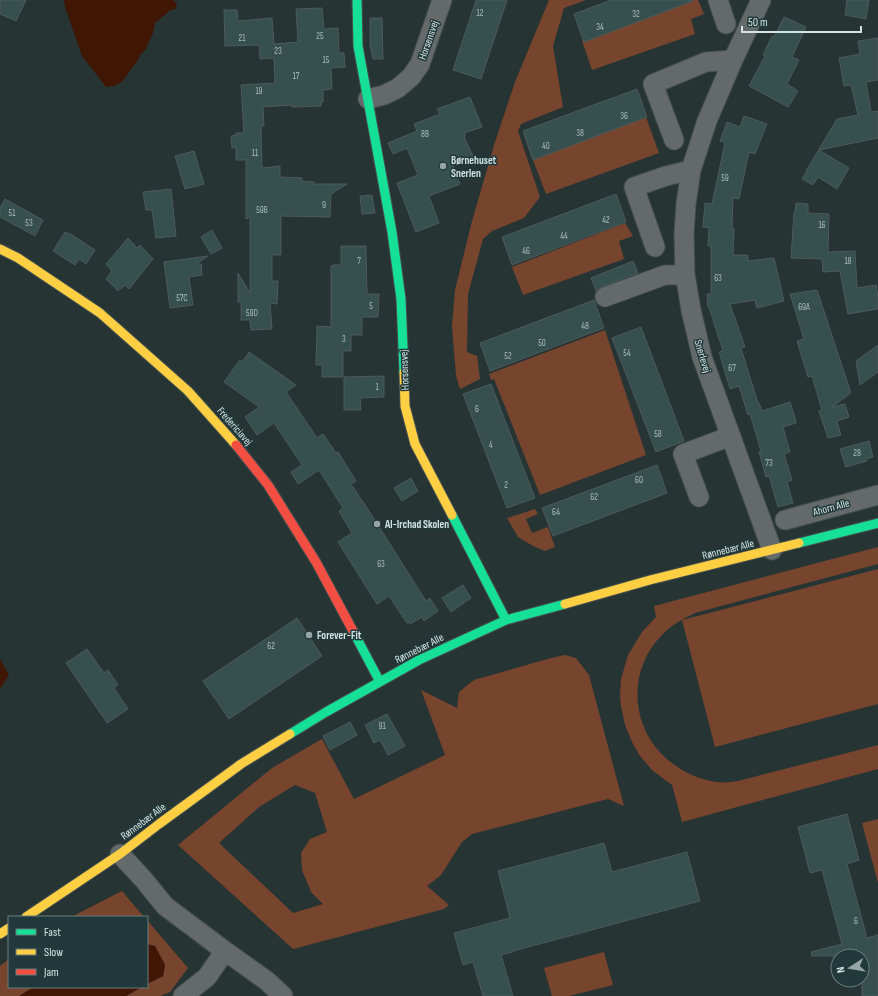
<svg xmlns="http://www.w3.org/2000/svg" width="878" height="996" font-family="'Sofia Sans Condensed',sans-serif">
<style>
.green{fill:#77442d;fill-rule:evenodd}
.water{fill:#401605}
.building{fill:#365050;stroke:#4f5959}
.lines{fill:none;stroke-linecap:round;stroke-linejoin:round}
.street-casing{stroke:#444f4f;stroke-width:21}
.fast-casing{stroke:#444f4f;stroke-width:11}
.slow-casing{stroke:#444f4f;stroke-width:11}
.jam-casing{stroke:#444f4f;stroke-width:11}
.street{stroke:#646a6a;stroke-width:19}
.fast{stroke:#16e098;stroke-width:9}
.slow{stroke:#ffcf43;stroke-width:9}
.jam{stroke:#f24e42;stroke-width:9}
.poi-dot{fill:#97a5a5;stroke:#21393a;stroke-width:1.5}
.labels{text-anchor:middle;stroke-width:3;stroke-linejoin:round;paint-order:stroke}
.number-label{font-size:9px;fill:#acbebe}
.street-label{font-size:11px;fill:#d4e2e2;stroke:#21393a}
.poi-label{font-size:11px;font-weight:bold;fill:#d4e2e2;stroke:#21393a;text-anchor:start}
</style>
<rect width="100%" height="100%" fill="#273434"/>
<!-- green -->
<path class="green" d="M549 0H586L564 8 553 46 563 107 521 124 518 131 540 197 524 218 492 231 483 239 468 294 467 352 477 356 480 379 460 389 456 376 452 326 455 290 472 221 495 142 515 82Z
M688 0H698L704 14 691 19 695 34 592 70 582 41Z
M646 117 659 153 546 194 533 160Z
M625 223 633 236 619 241 624 259 523 295 512 267Z
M605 330 646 455 540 495 494 379 491 380 489 374Z
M535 509 538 514 526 519 532 533 548 527 555 547 545 551 533 546 518 537 507 518Z
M878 547V564L695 613C683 619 671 625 662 635 625 672 631 733 672 763 685 773 700 780 717 782 724 783 731 782 738 781L878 745V769L682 822 672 785 652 770 640 756 632 742 625 725 621 706 620 697 621 679 628 655 642 632 656 617 654 606Z
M878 569V704L715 747 682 620Z
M565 655 576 658 589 675 624 806 608 799 472 834 462 842 441 875 427 886 449 905 444 909 293 949 178 845 272 768 322 739 354 799 445 755 421 690 457 708 459 692 474 680 551 658ZM295 785 315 793 327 832 310 839 301 853 302 870 311 892 323 904 293 913 219 843 259 807Z
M878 819V883L862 823Z
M122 891 144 917H72L77 914Z
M147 920 188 968 170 992 160 996H126L142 987H147V984L163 976 165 965 155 946 147 944Z
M604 952 613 985 569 996H552L544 968Z
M9 959V987H34L19 996H0V966Z"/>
<!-- water -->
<path class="water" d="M64 0H173L177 4 176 9 171 10 155 23 153 33 146 49 140 55 138 60 129 72 123 81 114 86 106 87 82 56 65 7Z
M0 659 9 675 0 689Z
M147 944 155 946 165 965 163 976 147 984Z
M34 987H142L126 996H19Z"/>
<!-- building -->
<path class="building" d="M0 0H26L16 21 0 14Z
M476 0H507L481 79 453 70Z
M611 0H693V1L584 42 574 14Z
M847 0H869L866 19 845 15Z
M322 8 324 29 338 28 339 53H344L345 67 331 68 332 89 323 90V102H321V106L292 107V105L263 107 264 126H261L262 168 280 166V177L302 178V181L314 182V184H347L331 194 330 217 281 216V255H272V281H278L277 304 270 303 272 329 251 330 250 320H241V302H238V273L250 293V217L246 219V160H236V147L232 148 231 136 236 135V133H244L241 85 275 83 274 58 260 59 259 45 225 46 224 10H237L238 21 272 18 274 44 298 42 296 9Z
M784 17 806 27 792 57 799 60 787 84 798 91 788 107 749 86 765 56 763 55 772 36 774 37Z
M370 18H382L383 59H373L370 45Z
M878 38V80L866 82 871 112 878 111V138L819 150 849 168 837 189 818 177 813 185 802 179 807 171H806L837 119 858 115 851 85 844 86 839 58 860 54 858 41Z
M637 89 647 117 533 160 523 131Z
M470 97 482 127 464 133 465 136 464 137 473 156 453 165 460 184 429 196 439 223 416 232 397 183 418 175 407 148 393 154 388 143 417 131 414 124 440 114 437 109Z
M744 116 767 124 755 154 749 152 739 199 733 198 732 229H734L733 255H748V261L774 258 784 301 757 308 755 300 730 304 745 347 741 348 758 403H759L762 411 790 402 795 418 796 423 783 427 790 452 784 454 792 480 787 482 793 503 778 507 769 476 766 477 759 452 761 451 750 414 748 415 739 386 730 389 719 352 723 351 709 307H708L707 294H711V246H708L709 228 703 227 705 203 712 204 725 143 720 141 727 122 740 127Z
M194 151 204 184 185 189 175 156Z
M171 189 176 236 156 238 152 210H146L143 192Z
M616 194 626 222 512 265 502 237Z
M372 195 375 213 362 214 360 196Z
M5 199 43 220 35 236 0 217V208Z
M796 203 808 204V213L829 214 828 252 855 251 857 288 876 285 878 297V309L848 314 840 271 823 272 822 259 791 258 794 212H795Z
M212 230 222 248 211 254 201 237Z
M65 232 69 234V233L95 250 86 264 79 259 75 265 53 251Z
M128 238 137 248 140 245 153 259 129 289 125 285 118 291 106 279 112 271 106 264Z
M341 246H366L367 294H379L378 317H362V335H351V351H343V377H322V365H316L317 326 331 327V266H334L333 265H341Z
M208 256 196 264H201L202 275 189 277 193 305 170 308 164 262Z
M633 261 638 273 601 287 596 291 591 278Z
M817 290 851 393 832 407 845 404 849 417 837 421 841 435 828 438 819 411 822 410 812 376 808 377 797 341 804 339 790 294Z
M594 300 604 328 490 371 480 343Z
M641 327 684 441 656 452 612 338Z
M878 345V372L860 385 856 361Z
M249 352 296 385 286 392 317 438 323 434 336 453 338 452 356 481 351 484 371 514 426 601 430 598 438 611 424 621 422 617 410 624 409 622 407 623 389 596 377 604 338 542 352 533 339 511 343 508 341 505 319 470 298 484 291 472 302 465 274 423 257 435 245 417 259 407 224 382 240 360 242 362Z
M384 376V397L360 398 361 410H344V377Z
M491 384 535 498 507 508 463 394Z
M869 441 873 457 866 459 867 461 846 467 840 449Z
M657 465 667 493 553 536 542 508Z
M411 478 418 491 402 501 394 488Z
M463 585 471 598 451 612 442 598Z
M297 618 322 656 229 719 203 681Z
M87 649 104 673 108 670 118 685 114 688 128 709 107 723 66 663Z
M387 714 405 746 388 755 380 740 374 743 365 725Z
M350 722 357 735 330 750 323 736Z
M847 814 859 860 847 864 867 938 878 935V996H862V956H812L811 952 842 944 822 870 810 873 798 827Z
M604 843 612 872 687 852 700 901 513 951V952L501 955 513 996H483L473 962 463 965 454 933 510 918 498 871Z"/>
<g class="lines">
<!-- street casing -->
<g class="street-casing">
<path id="street" d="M718 0 726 24
M761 0 733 60 707 121 691 170 686 204 684 234 685 274 691 310 702 357 772 550
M368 99 384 95 398 88 411 77 420 64 442 0
M674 140 653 84 706 62 733 60
M655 247 634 187 666 176 691 170
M605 297 665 275H674L685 274
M699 497 683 454 731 436
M785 520 878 495
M120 854 144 880 165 906 225 951 267 981 283 996
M183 996 207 977 225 951"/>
</g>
<!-- fast casing -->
<g class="fast-casing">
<path id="fast" d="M357 0 358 46 392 232 401 299 404 372
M452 515 506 620
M799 543 878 523
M353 631 380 682
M290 734 326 712 419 660 506 620 565 604"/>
</g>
<!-- slow casing -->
<g class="slow-casing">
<path id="slow" d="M0 249 18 258 100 313 188 391 236 445
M404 372 405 406 415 444 452 515
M565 604 650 580 799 543
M26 917 120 854 159 824 241 764 290 734
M0 934 9 928"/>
</g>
<!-- jam casing -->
<g class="jam-casing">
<path id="jam" d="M236 445 268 485 316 562 353 631"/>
</g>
<!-- street -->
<use href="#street" class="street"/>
<!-- fast -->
<use href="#fast" class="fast"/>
<!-- slow -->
<use href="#slow" class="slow"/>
<!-- jam -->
<use href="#jam" class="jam"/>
</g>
<!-- markers -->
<g class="poi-dot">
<circle cx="443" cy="166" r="4"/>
<circle cx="377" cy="524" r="4"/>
<circle cx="309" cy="635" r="4"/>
</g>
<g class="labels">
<!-- number labels -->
<g class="number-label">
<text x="480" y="16">12</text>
<text x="636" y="17">32</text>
<text x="600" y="30">34</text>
<text x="320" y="39">25</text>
<text x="242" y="41">21</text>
<text x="278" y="54">23</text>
<text x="326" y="63">15</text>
<text x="296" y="79">17</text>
<text x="259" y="94">19</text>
<text x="624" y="119">36</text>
<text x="580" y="136">38</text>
<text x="425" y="137">8B</text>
<text x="546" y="149">40</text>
<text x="255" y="156">11</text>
<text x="725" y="181">59</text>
<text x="324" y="208">9</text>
<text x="262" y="213">59B</text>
<text x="12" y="216">51</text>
<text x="606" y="223">42</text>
<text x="29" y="226">53</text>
<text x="822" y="228">16</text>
<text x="564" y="239">44</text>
<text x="526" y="254">46</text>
<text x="359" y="264">7</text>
<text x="848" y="264">18</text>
<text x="718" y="281">63</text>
<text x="182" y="301">57C</text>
<text x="371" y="309">5</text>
<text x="804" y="310">69A</text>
<text x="252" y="316">59D</text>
<text x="585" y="329">48</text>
<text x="344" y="342">3</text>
<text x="542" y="346">50</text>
<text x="627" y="356">54</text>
<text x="508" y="359">52</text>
<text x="732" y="371">67</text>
<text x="377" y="390">1</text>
<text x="477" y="412">6</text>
<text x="658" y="437">58</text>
<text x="491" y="448">4</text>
<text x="857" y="456">28</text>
<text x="769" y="466">73</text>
<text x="639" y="483">60</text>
<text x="506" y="488">2</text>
<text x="594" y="500">62</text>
<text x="556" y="515">64</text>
<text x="381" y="567">63</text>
<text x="271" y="649">62</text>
<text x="382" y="729">91</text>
<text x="856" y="924">6</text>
</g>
<!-- street labels -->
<g class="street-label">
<text transform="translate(428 40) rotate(-71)" y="4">Horsensvej</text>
<text transform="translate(703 356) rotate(73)" y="4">Snerlevej</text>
<text transform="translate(404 370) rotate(-92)" y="4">Horsensvej</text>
<text transform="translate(235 426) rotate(49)" y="4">Fredericiavej</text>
<text transform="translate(831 507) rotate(-15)" y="4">Ahorn Alle</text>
<text transform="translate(728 549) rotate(-14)" y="4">Rønnebær Alle</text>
<text transform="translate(419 648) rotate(-27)" y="4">Rønnebær Alle</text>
<text transform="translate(143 821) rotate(-37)" y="4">Rønnebær Alle</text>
</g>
<!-- poi labels -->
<g class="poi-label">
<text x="451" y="164">Børnehuset<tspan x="451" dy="13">Snerlen</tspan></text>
<text x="385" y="528">Al-Irchad Skolen</text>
<text x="317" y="639">Forever-Fit</text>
</g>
</g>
<!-- legend -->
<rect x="8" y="916" width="140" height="72" fill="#21393a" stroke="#697d7d"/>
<rect x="16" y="929" width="20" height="6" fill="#16e098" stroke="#697d7d"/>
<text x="44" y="936" font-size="12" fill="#d4e2e2">Fast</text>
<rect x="16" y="949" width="20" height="6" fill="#ffcf43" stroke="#697d7d"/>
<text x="44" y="956" font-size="12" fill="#d4e2e2">Slow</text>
<rect x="16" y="969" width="20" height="6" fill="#f24e42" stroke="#697d7d"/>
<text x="44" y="976" font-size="12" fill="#d4e2e2">Jam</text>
<!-- north arrow -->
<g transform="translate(850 968) rotate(258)"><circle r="19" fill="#21393a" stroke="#697d7d"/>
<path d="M0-3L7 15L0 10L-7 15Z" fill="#97a5a5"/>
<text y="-6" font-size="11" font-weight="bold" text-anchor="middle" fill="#d4e2e2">N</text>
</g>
<!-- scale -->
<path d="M742 26v6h119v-6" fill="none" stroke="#d4e2e2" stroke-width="2"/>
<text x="748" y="26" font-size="12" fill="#d4e2e2" stroke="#21393a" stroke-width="3" paint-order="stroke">50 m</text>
</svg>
